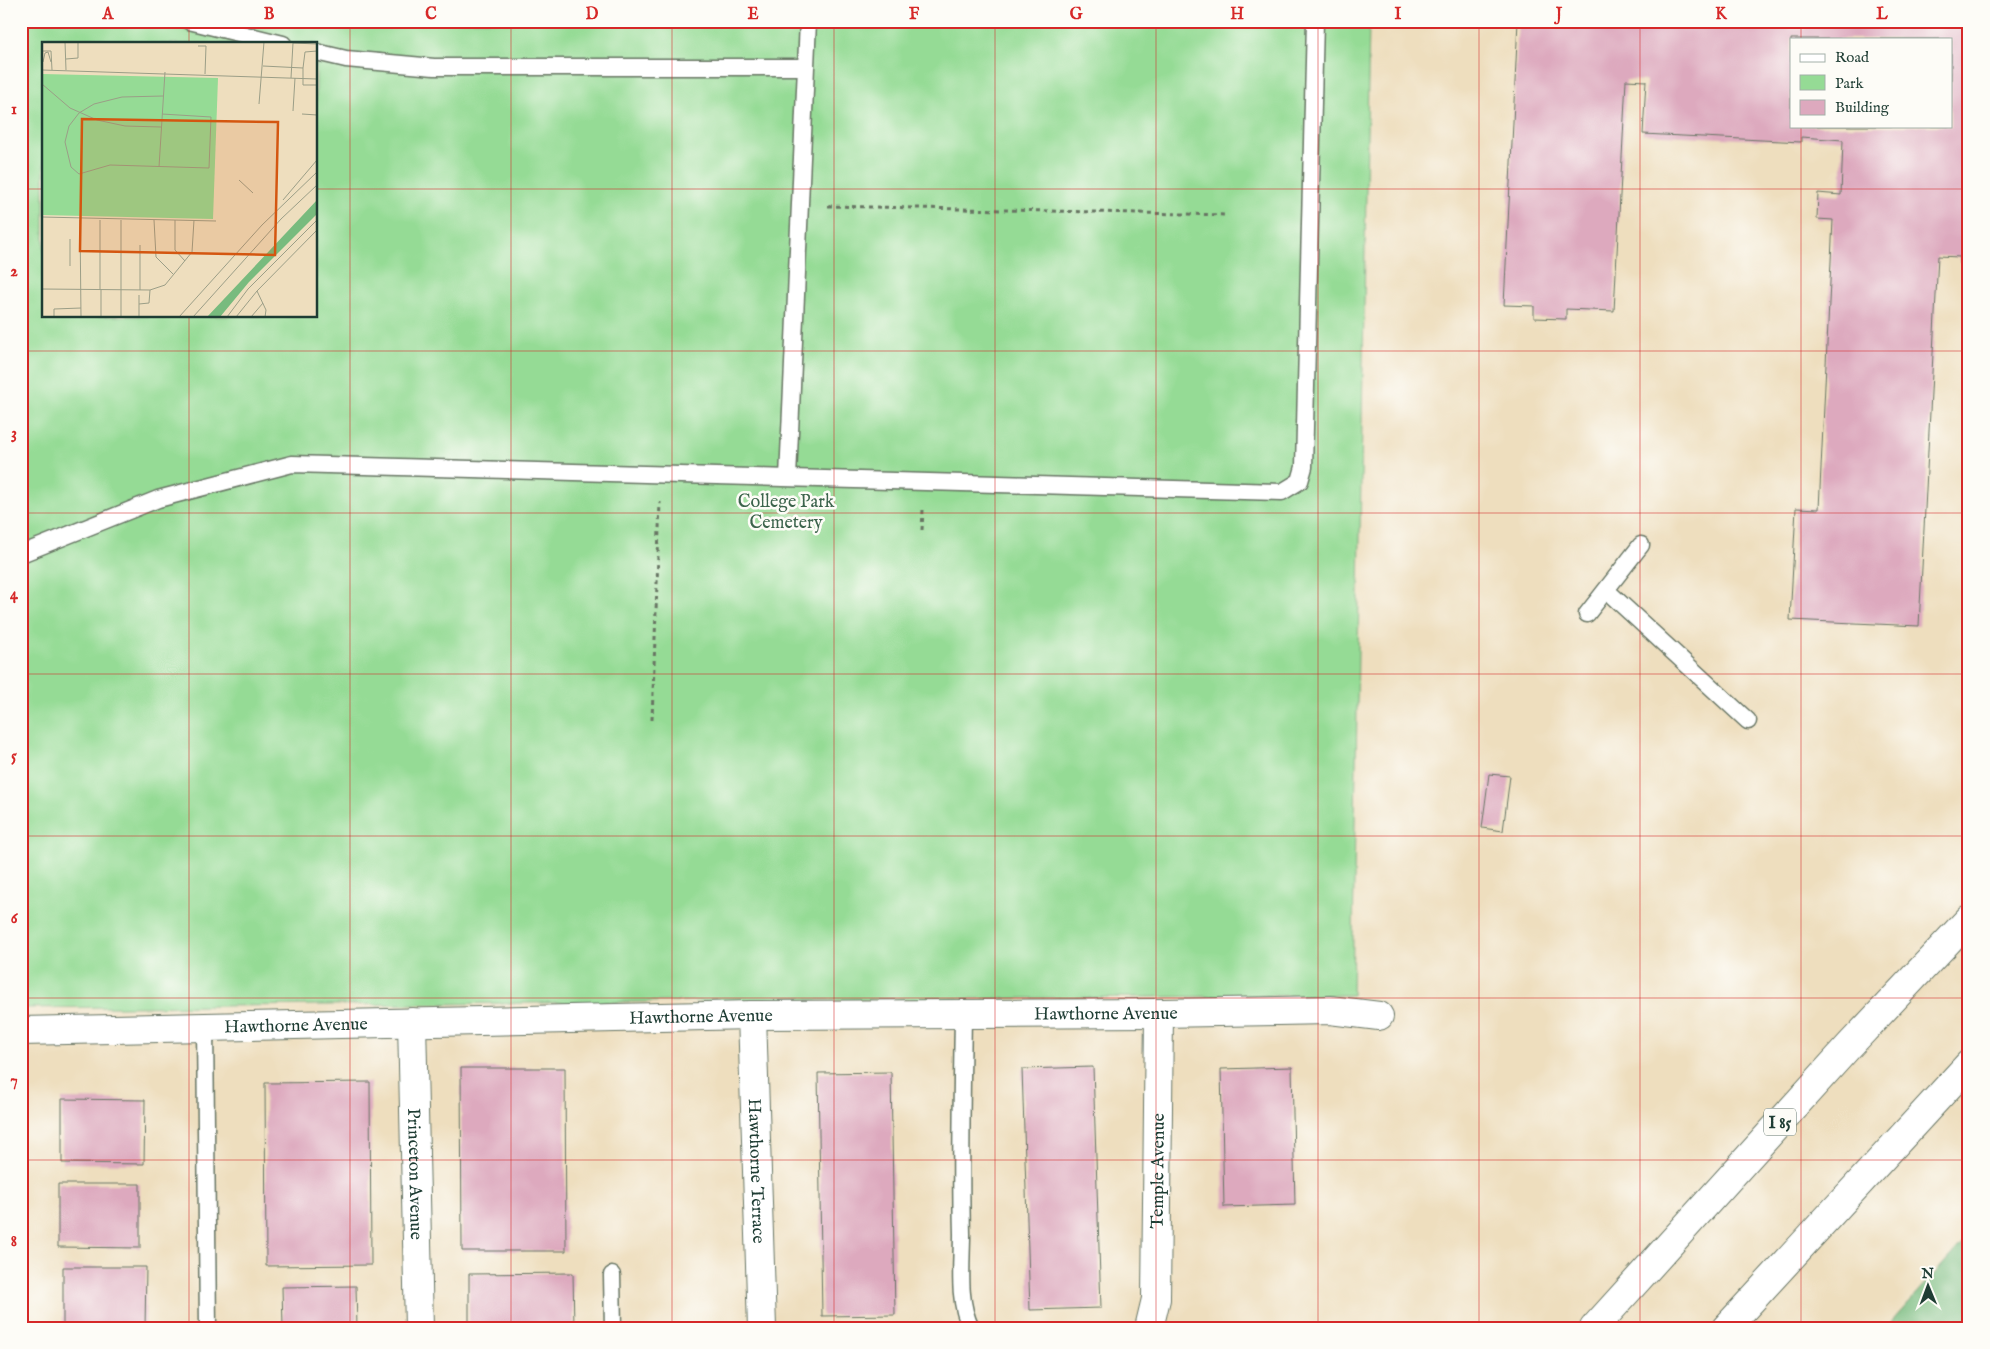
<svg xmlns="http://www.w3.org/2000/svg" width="1990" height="1349" font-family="'IM FELL English',serif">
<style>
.green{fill:#95db95;stroke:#5a8c64;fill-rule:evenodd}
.forest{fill:#78bb7e;stroke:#4c7c59}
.building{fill:#dda9be;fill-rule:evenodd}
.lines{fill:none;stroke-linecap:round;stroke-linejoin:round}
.service-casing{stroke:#677564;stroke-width:19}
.minor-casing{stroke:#677564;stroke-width:30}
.motorway-casing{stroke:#677564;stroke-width:30}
.path{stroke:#677564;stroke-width:3;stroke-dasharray:4 4;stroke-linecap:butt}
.service{stroke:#fff;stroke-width:16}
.minor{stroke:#fff;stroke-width:28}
.motorway{stroke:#fff;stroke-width:28}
.grid{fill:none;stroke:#d62828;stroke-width:1;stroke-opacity:0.55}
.labels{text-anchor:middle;stroke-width:5;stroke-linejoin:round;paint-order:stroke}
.shield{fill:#fdfcf7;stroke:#62766e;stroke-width:1}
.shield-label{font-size:16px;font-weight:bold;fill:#1f3d34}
.park-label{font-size:18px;fill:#3c644c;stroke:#fdfcf7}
.street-label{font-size:18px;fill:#1f3d34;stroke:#fdfcf7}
.inset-road{fill:none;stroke:#9b9e87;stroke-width:1}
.view{fill:#d45610;fill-opacity:0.15;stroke:#d45610;stroke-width:2.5}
.inset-edge{fill:none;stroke:#1f3d34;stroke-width:2.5}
.neatline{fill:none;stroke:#d62828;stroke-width:2}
.grid-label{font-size:16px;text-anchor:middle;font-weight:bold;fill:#d62828}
</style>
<rect width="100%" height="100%" fill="#fdfcf7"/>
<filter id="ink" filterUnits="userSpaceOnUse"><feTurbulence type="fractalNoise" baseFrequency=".02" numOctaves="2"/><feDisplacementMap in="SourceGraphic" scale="10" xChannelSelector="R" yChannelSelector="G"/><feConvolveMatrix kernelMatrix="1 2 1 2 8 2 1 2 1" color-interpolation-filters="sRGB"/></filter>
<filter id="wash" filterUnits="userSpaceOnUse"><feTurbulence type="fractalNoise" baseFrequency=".0096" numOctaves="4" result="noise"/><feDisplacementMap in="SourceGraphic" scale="20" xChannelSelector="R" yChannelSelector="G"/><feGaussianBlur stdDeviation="1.12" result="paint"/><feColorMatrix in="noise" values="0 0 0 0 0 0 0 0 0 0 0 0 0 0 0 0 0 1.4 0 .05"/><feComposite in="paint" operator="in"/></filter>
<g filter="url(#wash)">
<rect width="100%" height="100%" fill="#eedebe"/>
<!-- green -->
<path class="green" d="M21 21H1369L1352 995 21 1008ZM44 44H316V316H44Z"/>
<!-- forest -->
<path class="forest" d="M1969 1235V1328H1886Z"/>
<g id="blocks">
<!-- building -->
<path class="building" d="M1518 21H1653L1805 29V21H1969V265L1960 264V257L1938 256 1919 626 1790 620 1796 508 1819 509 1833 220 1817 219 1818 193 1841 195 1843 140 1801 137V142L1643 134 1646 81 1626 80 1614 311 1566 309V319L1534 318V306L1504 305ZM1791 39H1951V126H1791Z
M1489 774 1510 776 1503 831 1482 828Z
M1093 1067 1101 1308 1030 1310 1022 1069Z
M1292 1067 1295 1205 1224 1207 1221 1069Z
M461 1068H565L566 1251H462Z
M891 1072 895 1315 822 1316 818 1073Z
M370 1082 371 1265 266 1266 265 1083Z
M62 1099 145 1100 144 1164 62 1163Z
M58 1184H140V1248L58 1247Z
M63 1267H146L145 1328H63Z
M573 1273 574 1328H469V1274Z
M356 1286 357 1328H283L282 1287Z"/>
</g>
</g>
<g filter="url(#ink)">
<use href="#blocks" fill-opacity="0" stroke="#677564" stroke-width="1"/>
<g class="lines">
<!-- service casing -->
<g class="service-casing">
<path id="service" d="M189 21 283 44
M316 52 346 59 434 67H806
M788 478 808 21
M21 554 158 499 292 464 1282 492 1300 481 1304 467 1315 21
M1606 590 1748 721
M1587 614 1641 545
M963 1014C962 1088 960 1161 962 1234 962 1264 957 1301 971 1328
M205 1027 208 1328
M612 1275 613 1328"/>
</g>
<!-- minor casing -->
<g class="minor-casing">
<g id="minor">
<path id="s1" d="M752 1015 762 1328"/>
<path id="s2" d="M412 1022 419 1328"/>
<path id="s3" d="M21 1031 752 1015 1159 1013 1330 1010 1379 1016"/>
<path id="s4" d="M1149 1328 1156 1299 1159 1013"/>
</g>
</g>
<!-- motorway casing -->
<g class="motorway-casing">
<path id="motorway" d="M1594 1328 1850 1045 1969 919
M1726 1328 1969 1064"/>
</g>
<!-- path -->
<path class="path" d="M828 206 1227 215
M922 530 923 510
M652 720 660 502"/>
<!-- service -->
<use href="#service" class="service"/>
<!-- minor -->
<use href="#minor" class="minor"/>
<!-- motorway -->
<use href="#motorway" class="motorway"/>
</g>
</g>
<!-- grid -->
<path class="grid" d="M189 21V44M350 21V1328M511 21V1328M672 21V1328M834 21V1328M995 21V1328M1156 21V1328M1318 21V1328M1479 21V1328M1640 21V1328M1801 21V39M1801 126V1328M21 189H44M316 189H1969M189 316V1328M21 351H1969M21 513H1969M21 674H1969M21 836H1969M21 998H1969M21 1160H1969"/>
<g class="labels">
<!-- shield labels -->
<rect class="shield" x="1764" y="1108.5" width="32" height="27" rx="4"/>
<g class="shield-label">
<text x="1780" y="1128">I 85</text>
</g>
<!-- park labels -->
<g class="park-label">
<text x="786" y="507">College Park<tspan x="786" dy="21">Cemetery</tspan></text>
</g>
<!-- street labels -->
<g class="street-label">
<text dy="6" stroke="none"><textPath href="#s3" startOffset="1085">Hawthorne Avenue</textPath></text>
<text dy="6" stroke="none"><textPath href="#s3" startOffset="680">Hawthorne Avenue</textPath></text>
<text dy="6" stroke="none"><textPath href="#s3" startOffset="275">Hawthorne Avenue</textPath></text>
<text dy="6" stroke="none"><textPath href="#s1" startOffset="156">Hawthorne Terrace</textPath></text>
<text dy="6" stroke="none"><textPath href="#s4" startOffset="158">Temple Avenue</textPath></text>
<text dy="6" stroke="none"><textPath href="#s2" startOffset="152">Princeton Avenue</textPath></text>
</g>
</g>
<!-- overview -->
<g transform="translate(42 42)">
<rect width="275" height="275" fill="#eedebe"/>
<path d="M0 32 176 36 171 177 0 173Z" fill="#95db95"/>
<path d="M275 158V172L207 240 178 275H165Z" fill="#78bb7e"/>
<path class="inset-road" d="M23 0 24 28M156 4H164L163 32M0 9H9L10 28M24 17 36 16V0M1 20 3 11 6 10 9 20M221 24 261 26V43H274M261 26 263 10 275 9M0 28 275 37M249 36 251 1 275 2M0 42 28 66 55 78 83 84 119 85M217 62 222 0M251 69 253 36M120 72 169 75 167 126 68 123 37 132 29 125 23 100 27 84 37 71 52 62 80 55 121 54M260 72 275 73M117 125 123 30M197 138 211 151M241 158 275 118M0 175 174 179M38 178 39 275M79 178V275M112 178 114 215 131 232M133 178V208L143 219M28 197V224M98 203V248M0 247 108 248 123 243 150 210 152 178M58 248V178M215 249 224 268 223 275M97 253V275M97 262 107 261 108 248M12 275V267L39 266M59 275V248M137 275 220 183 275 130M151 275 239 177 275 143M185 275 206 247 275 178M194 275 215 249 275 188M209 275 221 261"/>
<path class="view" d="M40 77 236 80 233 213 38 209Z"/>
<rect width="275" height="275" class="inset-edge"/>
</g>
<!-- margin -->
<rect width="1990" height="1349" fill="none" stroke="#fdfcf7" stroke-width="55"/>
<!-- legend -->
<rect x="1790" y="38" width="162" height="90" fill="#fdfcf7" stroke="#a4b0a9"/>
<rect x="1800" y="54" width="25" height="8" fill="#ffffff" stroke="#a4b0a9"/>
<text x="1835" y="62" font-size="15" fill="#1f3d34">Road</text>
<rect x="1800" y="75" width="25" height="15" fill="#95db95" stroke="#a4b0a9"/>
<text x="1835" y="88" font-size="15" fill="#1f3d34">Park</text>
<rect x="1800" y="100" width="25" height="15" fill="#dda9be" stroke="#a4b0a9"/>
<text x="1835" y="112" font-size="15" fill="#1f3d34">Building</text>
<!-- north arrow -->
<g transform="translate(1928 1286) rotate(359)" stroke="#fdfcf7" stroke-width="4" paint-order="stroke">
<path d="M0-4L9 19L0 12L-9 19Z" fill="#1f3d34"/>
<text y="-8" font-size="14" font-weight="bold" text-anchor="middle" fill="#1f3d34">N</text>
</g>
<rect x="28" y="28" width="1934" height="1294" class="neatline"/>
<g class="grid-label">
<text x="108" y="19">A</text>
<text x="269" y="19">B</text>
<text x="431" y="19">C</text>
<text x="592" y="19">D</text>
<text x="753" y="19">E</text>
<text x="914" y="19">F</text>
<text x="1076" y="19">G</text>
<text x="1237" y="19">H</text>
<text x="1398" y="19">I</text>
<text x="1559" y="19">J</text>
<text x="1721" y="19">K</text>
<text x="1882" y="19">L</text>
<text x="14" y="114">1</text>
<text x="14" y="276">2</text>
<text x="14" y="438">3</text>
<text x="14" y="599">4</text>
<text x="14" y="761">5</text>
<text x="14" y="923">6</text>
<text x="14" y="1085">7</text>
<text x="14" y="1246">8</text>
</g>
</svg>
